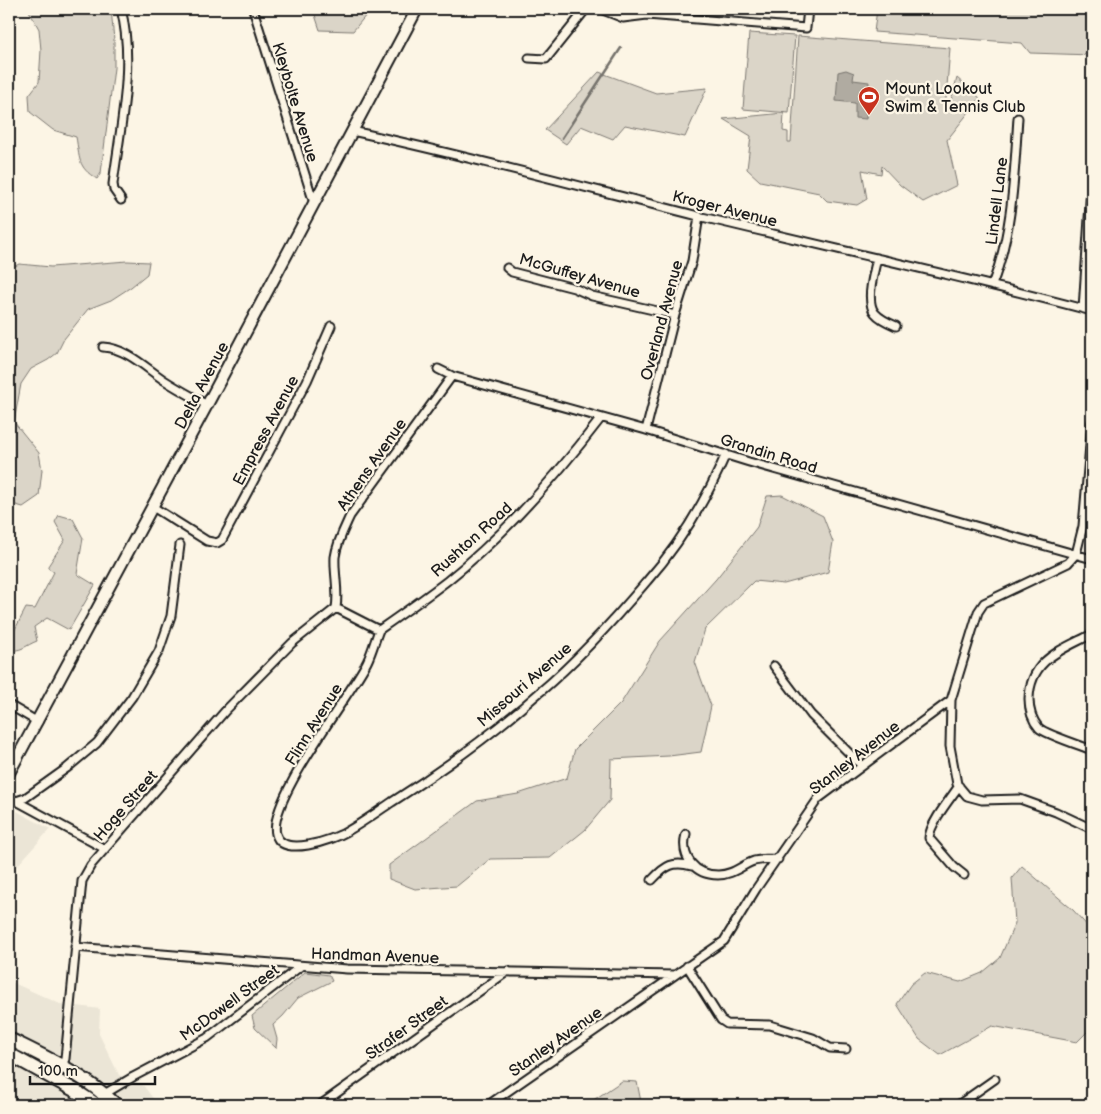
<svg xmlns="http://www.w3.org/2000/svg" width="1101" height="1114" font-family="'Balsamiq Sans',sans-serif">
<style>
.built{fill:#ebe5d6}
.green{fill:#dbd5c8;stroke:#7c7872}
.water{fill:#b0aba1;stroke:#75726c}
.lines{fill:none;stroke-linecap:round;stroke-linejoin:round}
.stream{stroke:#75726c;stroke-width:2.5}
.street-casing{stroke:#1c1c1c;stroke-width:11}
.secondary-casing{stroke:#1c1c1c;stroke-width:14}
.highway-casing{stroke:#1c1c1c;stroke-width:16}
.street{stroke:#fcf5e5;stroke-width:7}
.secondary{stroke:#fcf5e5;stroke-width:10}
.highway{stroke:#fcf5e5;stroke-width:12}
.labels{text-anchor:middle;stroke-width:4.5;stroke-linejoin:round;paint-order:stroke}
.poi-label{font-size:16px;fill:#1c1c1c;stroke:#fcf5e5;text-anchor:start}
.street-label{font-size:16px;fill:#1c1c1c;stroke:#fcf5e5}
</style>
<rect width="100%" height="100%" fill="#fcf5e5"/>
<filter id="ink" filterUnits="userSpaceOnUse"><feTurbulence type="fractalNoise" baseFrequency=".02" numOctaves="2"/><feDisplacementMap in="SourceGraphic" scale="10" xChannelSelector="R" yChannelSelector="G"/><feConvolveMatrix kernelMatrix="1 2 1 2 8 2 1 2 1" color-interpolation-filters="sRGB"/></filter>
<g filter="url(#ink)">
<!-- built -->
<path class="built" d="M9 807 50 829 17 866 9 865Z
M9 981 69 1008 70 1005 100 1009 99 1034 119 1075 143 1085 158 1105H9Z"/>
<!-- green -->
<path class="green" d="M28 9H111L114 40V68L101 173 97 179C77 167 80 158 76 137L53 130 30 112 29 95 39 82 41 50 39 29Z
M313 9H371L353 31 320 30Z
M877 9H1092V55L1030 53 1022 43 874 32Z
M749 33 795 36 789 113 743 109Z
M798 36 950 48 945 111H948L957 78 980 98 947 140 957 185 923 202 900 185 882 166 881 174 862 170 867 199 857 205 827 201 819 193 760 181 747 169 751 136 723 119 784 113 783 131 788 132V142H791Z
M599 72 656 93 707 88 685 137 625 125 613 139 581 126 566 144 545 130Z
M127 261 149 262 147 274 131 287 111 300 88 309 64 339 57 353 48 360 31 369 21 384 14 422 39 453 42 470 39 496 23 507 9 503V269L19 264 51 267Z
M782 495 823 516 833 542 828 572 784 584 754 581 705 629 695 662 711 706 701 752 669 756 611 759 610 800 585 830 550 858 490 859 457 886 415 889 389 879V865L477 801 518 794 567 778 575 749 621 703 660 641 716 579 757 527 767 496Z
M59 515 73 519 83 538 77 574 95 585 69 630 47 618 34 627 37 641C26 645 20 653 9 649V641L26 608 35 609 54 572 48 568V566L65 540 55 522Z
M1022 866 1073 910 1092 931 1085 954 1092 962V1027L1077 1042 992 1026 940 1055 919 1039 897 1004 911 984 925 973 960 982 982 973 1000 958 1015 923 1012 878Z
M305 972 329 975 332 981 298 998 283 1016 273 1025 277 1039 276 1048 255 1028 252 1016Z
M622 1081 637 1082 641 1102 640 1105H586Z"/>
<!-- water -->
<path class="water" d="M846 70 854 73 853 80 869 82 866 119 855 118V103L836 101 838 72Z"/>
<g class="lines">
<!-- stream -->
<path class="stream" d="M562 138 621 48"/>
<!-- street casing -->
<g class="street-casing">
<path id="street" d="M121 9C135 63 120 129 113 184L114 190 121 200
M253 9 314 203
M600 9 623 18 647 15 806 28 808 9
M529 58 546 59 586 9
M352 131C468 156 583 187 698 216 829 248 961 276 1092 311
M877 258C874 272 865 302 875 313 880 319 889 323 896 326
M507 268 512 272 574 288 592 296 675 315
M992 285C1013 232 1014 175 1018 118
M1083 309 1092 173
M103 347C126 348 146 368 164 380 178 389 193 397 207 405
M438 369 452 376 646 430 749 462 1092 559
M646 430 675 315 692 261 699 216
M153 507 207 541 217 543 222 540 307 381 331 326
M336 608 379 630C402 614 425 598 447 581 506 534 555 478 601 418
M336 608C339 591 334 574 335 557 337 542 344 529 350 516L452 376
M379 630C375 640 372 652 367 662 350 696 267 801 276 834 282 858 332 840 346 832 362 823 377 812 392 802 444 769 494 733 540 692 579 659 614 620 647 581 680 544 706 500 726 454
M1092 634C1062 650 1030 659 1029 699 1029 709 1032 720 1039 728 1045 734 1082 746 1092 750
M774 666 811 715 862 766
M951 700 950 746 957 784 967 796 982 800 1020 799 1056 812 1092 829
M9 705 38 722
M959 786C950 799 930 823 929 838L954 867 964 875
M9 797 105 849
M16 801 25 798 67 768 97 743 132 697 159 651 171 616 180 545
M686 834C680 857 695 875 718 875 733 875 742 865 754 861 762 859 770 859 778 859
M652 880C666 865 673 861 692 866
M75 947 347 969 674 975
M687 966 721 1020 727 1024 770 1025 813 1038 830 1048 846 1049
M55 1079 65 1059 82 881 91 865 226 710 292 643 336 608
M101 1096 133 1077 207 1038 301 966
M320 1105 508 971
M488 1105 724 941 756 889 818 799 951 700 978 612 984 603 1068 563 1076 554 1083 526 1092 422
M958 1105 995 1079"/>
</g>
<!-- secondary casing -->
<g class="secondary-casing">
<path id="secondary" d="M9 773 207 405 417 9"/>
</g>
<!-- highway casing -->
<g class="highway-casing">
<path id="highway" d="M9 1039C47 1058 85 1075 116 1105
M9 1054 74 1090 97 1105"/>
</g>
<!-- street -->
<use href="#street" class="street"/>
<!-- secondary -->
<use href="#secondary" class="secondary"/>
<!-- highway -->
<use href="#highway" class="highway"/>
</g>
</g>
<!-- icons -->
<defs>
<g id="stadium-pin" transform="scale(1.125)"><path d="M0 17L-7.5 6A9.5 9.5 0 1 1 7.5 6Z" fill="#c8321e" stroke="#fcf5e5"/><path d="M0-5a6.5 5 0 1 0 0 10a6.5 5 0 1 0 0-10ZM-3.5-1.8h7v3.6h-7Z" fill="#fff"/></g>
</defs>
<g fill-rule="evenodd">
<use href="#stadium-pin" x="869" y="97"/>
</g>
<g class="labels">
<!-- poi labels -->
<g class="poi-label">
<text x="885" y="94">Mount Lookout<tspan x="885" dy="18">Swim &amp; Tennis Club</tspan></text>
</g>
<!-- street labels -->
<g class="street-label">
<text transform="translate(296 102) rotate(73)" y="6">Kleybolte Avenue</text>
<text transform="translate(996 201) rotate(-83)" y="6">Lindell Lane</text>
<text transform="translate(725 208) rotate(14)" y="6">Kroger Avenue</text>
<text transform="translate(580 275) rotate(16)" y="6">McGuffey Avenue</text>
<text transform="translate(661 320) rotate(-75)" y="6">Overland Avenue</text>
<text transform="translate(201 385) rotate(-62)" y="6">Delta Avenue</text>
<text transform="translate(265 430) rotate(-62)" y="6">Empress Avenue</text>
<text transform="translate(769 453) rotate(17)" y="6">Grandin Road</text>
<text transform="translate(371 464) rotate(-55)" y="6">Athens Avenue</text>
<text transform="translate(471 539) rotate(-42)" y="6">Rushton Road</text>
<text transform="translate(524 684) rotate(-41)" y="6">Missouri Avenue</text>
<text transform="translate(313 724) rotate(-58)" y="6">Flinn Avenue</text>
<text transform="translate(854 757) rotate(-38)" y="6">Stanley Avenue</text>
<text transform="translate(125 805) rotate(-49)" y="6">Hoge Street</text>
<text transform="translate(375 955) rotate(2)" y="6">Handman Avenue</text>
<text transform="translate(229 1002) rotate(-36)" y="6">McDowell Street</text>
<text transform="translate(406 1027) rotate(-36)" y="6">Strafer Street</text>
<text transform="translate(555 1041) rotate(-35)" y="6">Stanley Avenue</text>
</g>
</g>
<!-- margin -->
<rect width="1101" height="1114" fill="none" stroke="#fcf5e5" stroke-width="30"/>
<rect x="15" y="15" width="1071" height="1084" fill="none" stroke="#1c1c1c" stroke-width="2" filter="url(#ink)"/>
<!-- scale -->
<path d="M30 1076v8h125v-8" fill="none" stroke="#1c1c1c" stroke-width="2.5"/>
<text x="38" y="1076" font-size="15" fill="#1c1c1c" stroke="#fcf5e5" stroke-width="4" paint-order="stroke">100 m</text>
</svg>
